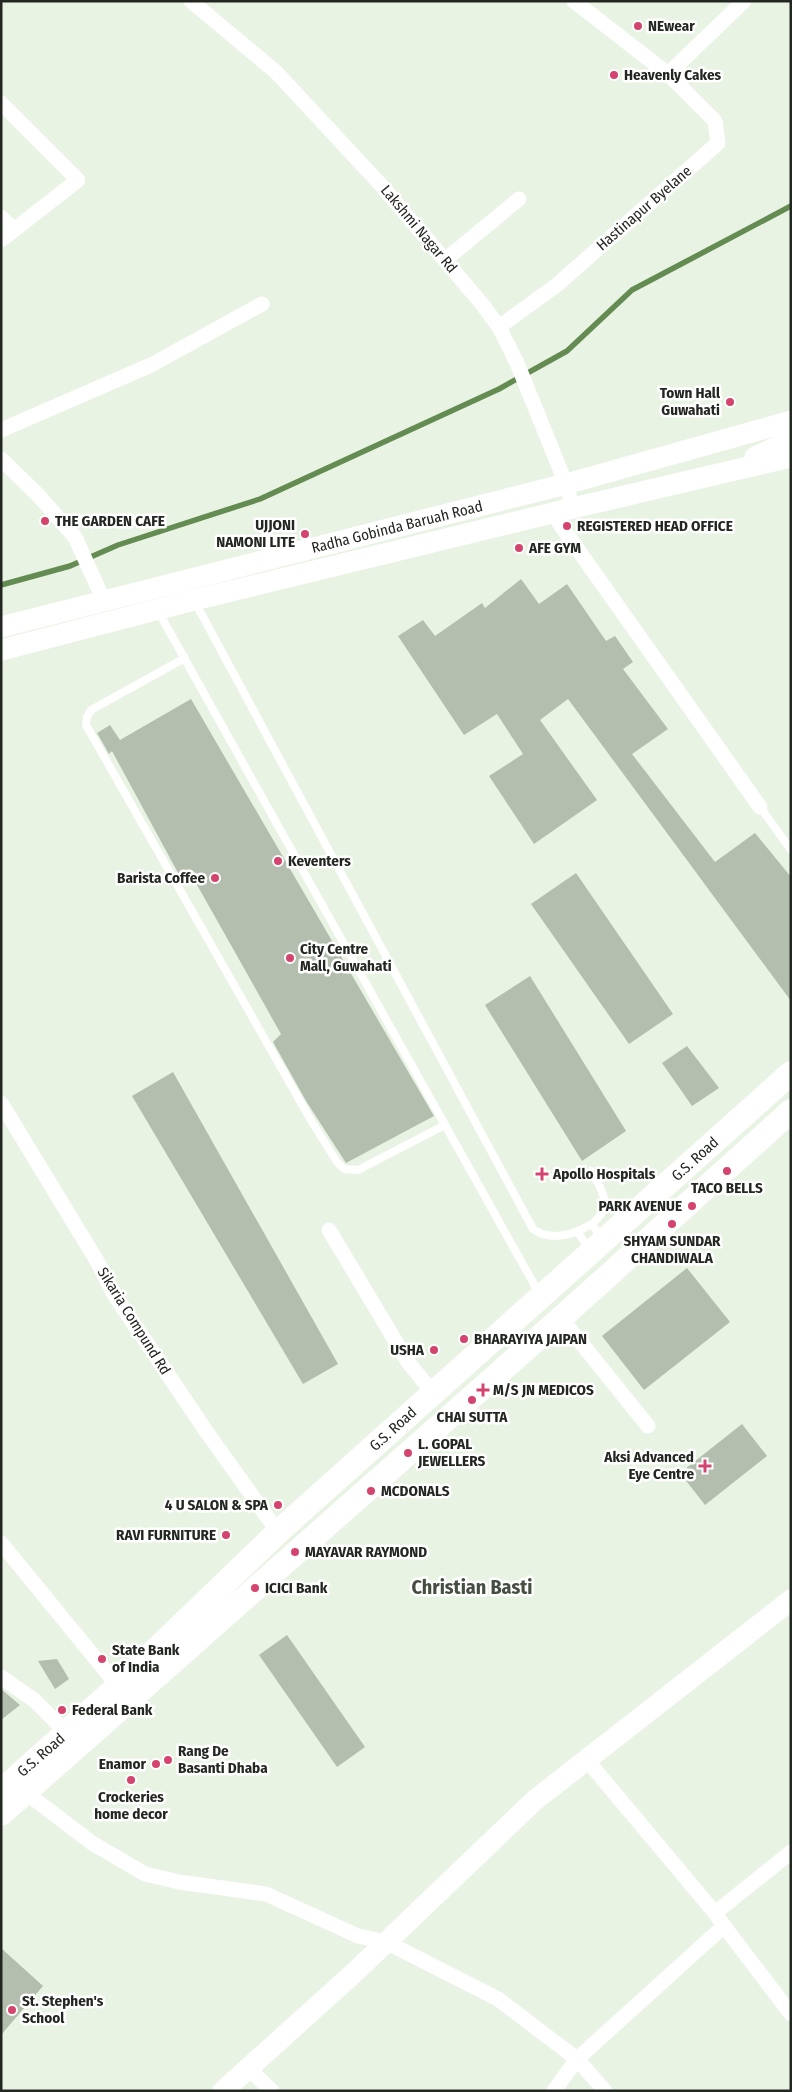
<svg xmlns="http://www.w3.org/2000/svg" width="792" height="2092" font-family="'Fira Sans Condensed',sans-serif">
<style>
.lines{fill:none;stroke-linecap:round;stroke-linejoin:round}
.stream{stroke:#648b51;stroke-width:5.5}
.building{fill:#b3beae}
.lane{stroke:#fff;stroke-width:8}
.street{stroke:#fff;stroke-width:15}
.secondary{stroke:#fff;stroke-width:21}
.primary{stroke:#fff;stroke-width:24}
.poi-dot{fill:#d3446e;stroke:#fff;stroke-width:2}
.labels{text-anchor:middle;stroke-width:5;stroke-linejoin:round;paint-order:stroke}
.poi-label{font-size:15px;font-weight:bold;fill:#232721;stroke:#fff;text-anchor:start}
.street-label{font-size:15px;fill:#232721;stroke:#fff}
.district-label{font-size:20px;font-weight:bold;fill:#454f41;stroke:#fff}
</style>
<rect width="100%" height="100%" fill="#e8f3e3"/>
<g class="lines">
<!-- stream -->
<path class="stream" d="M1 585 70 566 118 545 260 499 499 389 567 351 632 290 791 206"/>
</g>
<!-- building -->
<path class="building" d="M521 579 539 604 567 584 606 641 615 636 633 662 623 669 668 729 632 754 715 862 755 833 791 877V1001L568 699 540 720 597 800 534 844 489 776 523 754 497 714 464 735 398 636 423 620 435 636 482 603 485 608Z
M191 699 434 1116 346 1163 306 1101 273 1042 281 1034 192 876 183 882 112 751 109 754 97 733 110 725 120 740Z
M576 873 673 1014 629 1044 531 904Z
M530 976 626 1131 582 1161 485 1005Z
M687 1046 719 1088 692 1106 662 1063Z
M173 1072 338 1364 303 1384 132 1096Z
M687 1268 730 1322 644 1390 602 1336Z
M742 1424 767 1456 705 1505 680 1473Z
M287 1635 365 1747 337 1767 259 1655Z
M57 1659 69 1679 55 1689 38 1661Z
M1 1689 20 1705 1 1720Z
M1 1948 43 1986 1 2035Z"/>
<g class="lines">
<!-- lane -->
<path class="lane" d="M195 602 533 1229C551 1242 573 1235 592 1224L602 1239
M158 611 540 1295
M185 658 91 710 87 717 86 725 312 1122 337 1162 344 1169 358 1170 445 1125
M760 807 791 850
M591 1171C603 1192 614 1206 592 1224
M577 1231 590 1250"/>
<!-- street -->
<path class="street" d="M191 1 276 72 381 185 482 304 499 327 517 363 566 484 573 508
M668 74 744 1
M1 103 78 180 1 240
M1 217 14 230
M445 260 519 199
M499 327 558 284 718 143 715 121 668 74 574 1
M1 430 151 365 262 304
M1 459 38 495 75 537 104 601
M552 513 760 807
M1 1103 97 1261 115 1296 206 1431 278 1532
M329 1230 408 1362 433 1393
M561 1318 648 1426
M1 1543 118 1686
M1 1677 34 1700 67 1733
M586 1759 715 1913
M25 1792 92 1843 145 1874 179 1882 266 1894 358 1936 386 1942 498 1999 577 2059 605 2091
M724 1926 791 2014
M248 2068 272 2091
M554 2091 577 2059 724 1926 715 1913 791 1852"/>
<!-- secondary -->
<path class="secondary" d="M755 457 791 440
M1 627 566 484 791 421
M1 650 194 600 573 508 791 457
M223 2091 355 1972 535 1800 791 1600"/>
<!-- primary -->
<path class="primary" d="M1 1791 118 1686 278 1532 791 1073
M1 1814 561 1318 791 1111"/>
</g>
<!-- markers -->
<g class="poi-dot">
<circle cx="638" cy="26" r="5"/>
<circle cx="614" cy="75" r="5"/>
<circle cx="730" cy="402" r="5"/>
<circle cx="45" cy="521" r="5"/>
<circle cx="567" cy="526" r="5"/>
<circle cx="305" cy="534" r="5"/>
<circle cx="519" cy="548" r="5"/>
<circle cx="278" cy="861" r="5"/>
<circle cx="215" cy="878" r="5"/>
<circle cx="290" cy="958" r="5"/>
<circle cx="727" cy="1171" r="5"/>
<path d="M539.5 1166.5h5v5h5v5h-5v5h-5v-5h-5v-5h5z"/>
<circle cx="692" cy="1206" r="5"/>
<circle cx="672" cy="1224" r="5"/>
<circle cx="464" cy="1339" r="5"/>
<circle cx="434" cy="1350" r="5"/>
<path d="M480.5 1382.5h5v5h5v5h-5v5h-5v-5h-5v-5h5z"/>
<circle cx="472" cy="1400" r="5"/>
<circle cx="408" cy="1453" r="5"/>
<path d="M702.5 1458.5h5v5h5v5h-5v5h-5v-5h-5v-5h5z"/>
<circle cx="371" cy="1491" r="5"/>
<circle cx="278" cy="1505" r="5"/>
<circle cx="226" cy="1535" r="5"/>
<circle cx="295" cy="1552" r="5"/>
<circle cx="255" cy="1588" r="5"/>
<circle cx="102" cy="1659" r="5"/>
<circle cx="62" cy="1710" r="5"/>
<circle cx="168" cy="1760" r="5"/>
<circle cx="156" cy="1764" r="5"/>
<circle cx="131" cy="1780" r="5"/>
<circle cx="12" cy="2010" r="5"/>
</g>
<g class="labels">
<!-- poi labels -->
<g class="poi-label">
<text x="648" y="31">NEwear</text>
<text x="624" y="80">Heavenly Cakes</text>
<text x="720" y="398" text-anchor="end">Town Hall<tspan x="720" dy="17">Guwahati</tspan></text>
<text x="55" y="526">THE GARDEN CAFE</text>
<text x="295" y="530" text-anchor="end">UJJONI<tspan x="295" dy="17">NAMONI LITE</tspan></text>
<text x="577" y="531">REGISTERED HEAD OFFICE</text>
<text x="529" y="553">AFE GYM</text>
<text x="288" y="866">Keventers</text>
<text x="205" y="883" text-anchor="end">Barista Coffee</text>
<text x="300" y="954">City Centre<tspan x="300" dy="17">Mall, Guwahati</tspan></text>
<text x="553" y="1179">Apollo Hospitals</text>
<text x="727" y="1193" text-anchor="middle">TACO BELLS</text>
<text x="682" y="1211" text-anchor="end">PARK AVENUE</text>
<text x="672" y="1246" text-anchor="middle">SHYAM SUNDAR<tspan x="672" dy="17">CHANDIWALA</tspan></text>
<text x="474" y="1344">BHARAYIYA JAIPAN</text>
<text x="424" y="1355" text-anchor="end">USHA</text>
<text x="493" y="1395">M/S JN MEDICOS</text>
<text x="472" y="1422" text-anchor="middle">CHAI SUTTA</text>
<text x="418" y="1449">L. GOPAL<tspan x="418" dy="17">JEWELLERS</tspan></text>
<text x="694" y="1462" text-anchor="end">Aksi Advanced<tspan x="694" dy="17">Eye Centre</tspan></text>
<text x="381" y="1496">MCDONALS</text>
<text x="268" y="1510" text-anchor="end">4 U SALON &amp; SPA</text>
<text x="216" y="1540" text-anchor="end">RAVI FURNITURE</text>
<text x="305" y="1557">MAYAVAR RAYMOND</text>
<text x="265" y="1593">ICICI Bank</text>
<text x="112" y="1655">State Bank<tspan x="112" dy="17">of India</tspan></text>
<text x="72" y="1715">Federal Bank</text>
<text x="178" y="1756">Rang De<tspan x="178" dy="17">Basanti Dhaba</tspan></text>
<text x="146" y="1769" text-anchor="end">Enamor</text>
<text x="131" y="1802" text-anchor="middle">Crockeries<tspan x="131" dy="17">home decor</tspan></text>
<text x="22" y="2006">St. Stephen's<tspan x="22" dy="17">School</tspan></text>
</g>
<!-- street labels -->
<g class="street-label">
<text transform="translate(644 208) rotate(-41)" y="5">Hastinapur Byelane</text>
<text transform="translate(419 229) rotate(50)" y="5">Lakshmi Nagar Rd</text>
<text transform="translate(397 527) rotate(-14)" y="5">Radha Gobinda Baruah Road</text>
<text transform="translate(695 1159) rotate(-42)" y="5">G.S. Road</text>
<text transform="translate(134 1321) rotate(58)" y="5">Sikaria Compund Rd</text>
<text transform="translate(393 1429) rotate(-42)" y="5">G.S. Road</text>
<text transform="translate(41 1755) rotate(-41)" y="5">G.S. Road</text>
</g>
<!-- district labels -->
<g class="district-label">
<text x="472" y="1594">Christian Basti</text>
</g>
</g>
<!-- border -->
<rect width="792" height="2092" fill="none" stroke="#232721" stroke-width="5"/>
</svg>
